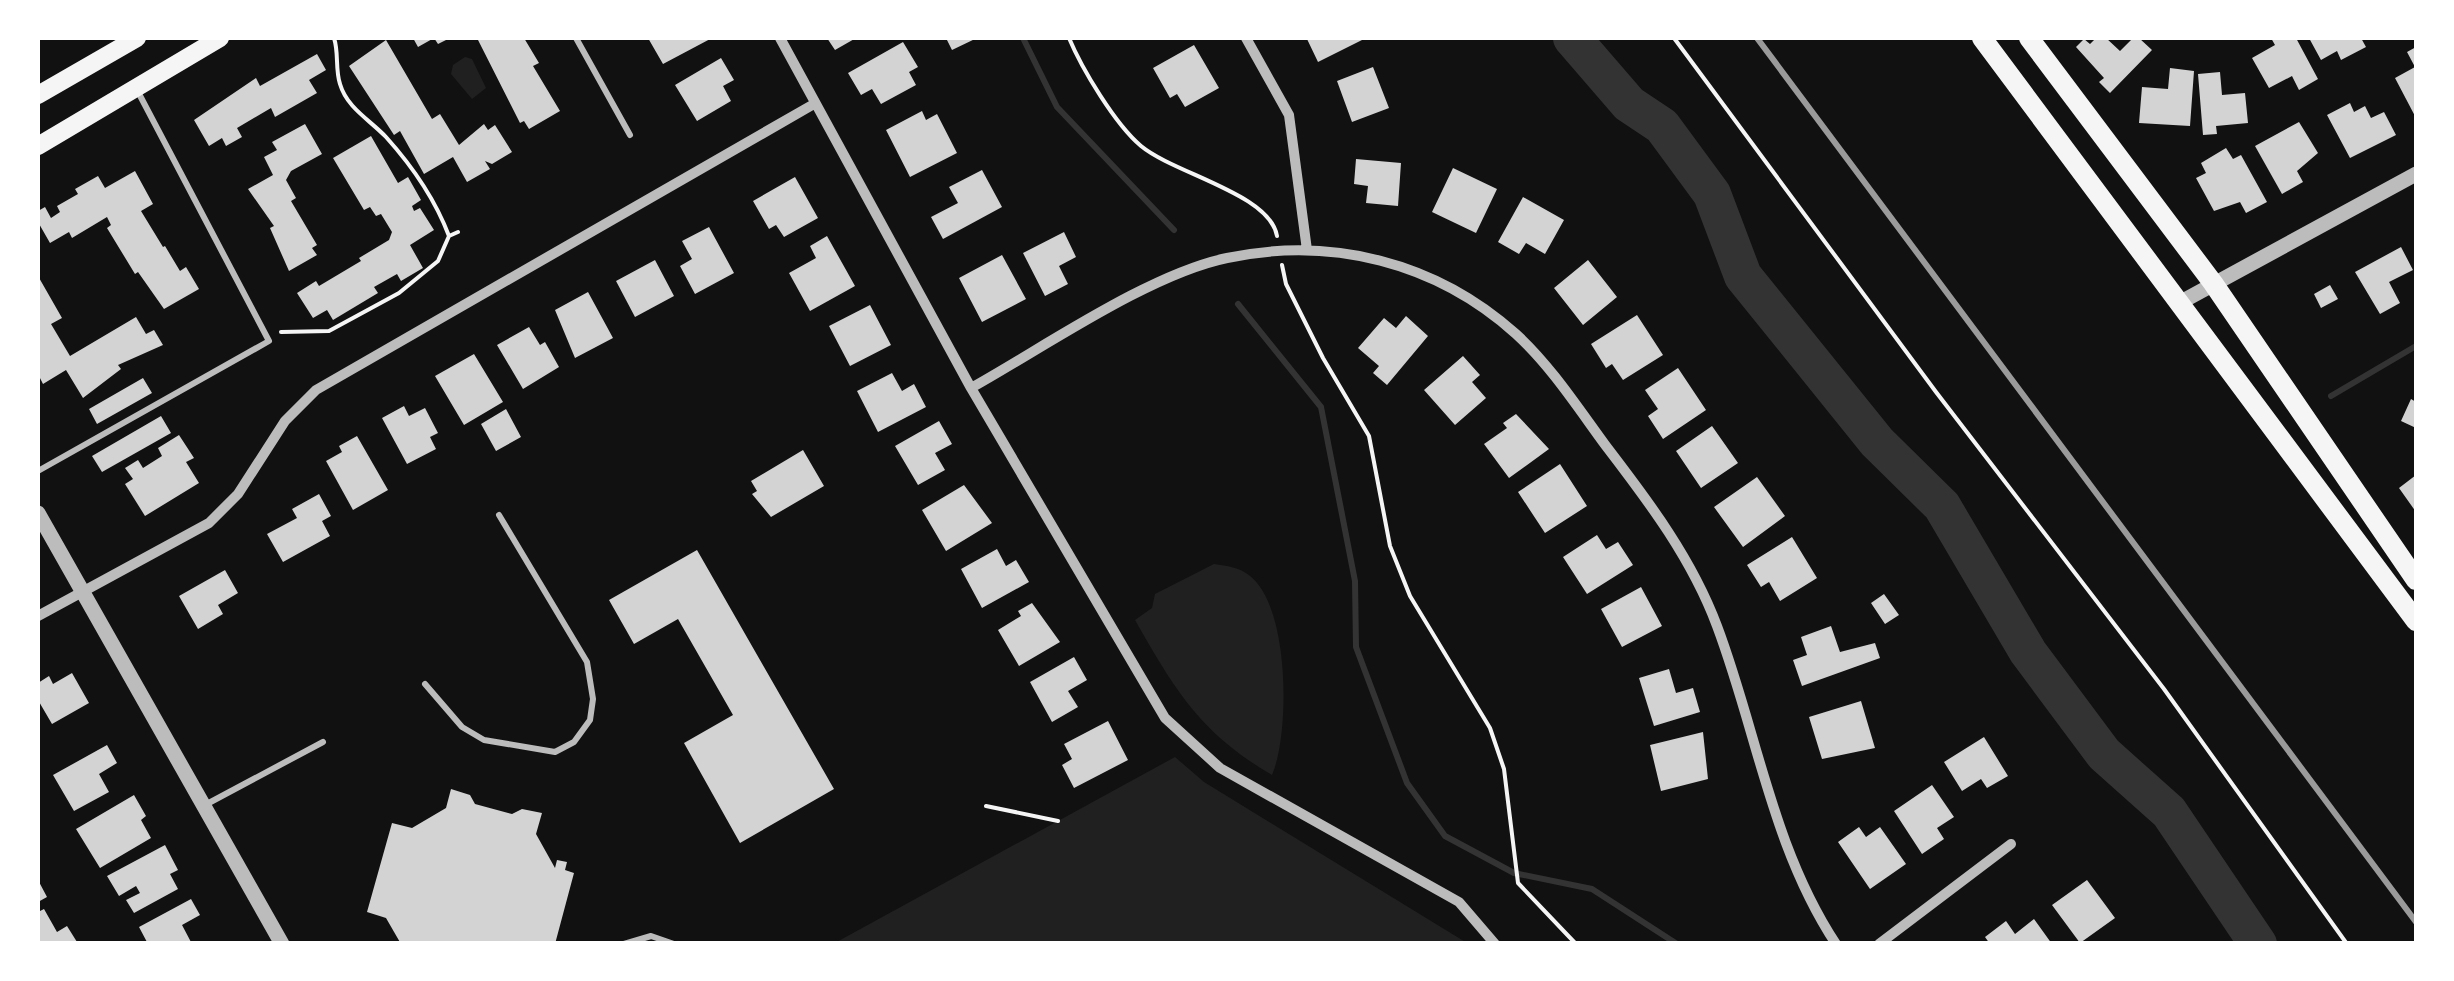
<svg xmlns="http://www.w3.org/2000/svg" width="2454" height="981" font-family="'PT Sans Narrow',sans-serif">
<style>
.green{fill:#202020}
.lines{fill:none;stroke-linecap:round;stroke-linejoin:round}
.stream{stroke:#333;stroke-width:6}
.river{stroke:#333;stroke-width:38}
.building{fill:#d3d3d3}
.path{stroke:#f5f5f5;stroke-width:4}
.service{stroke:#bcbcbc;stroke-width:6}
.minor{stroke:#bcbcbc;stroke-width:10}
.tertiary{stroke:#bcbcbc;stroke-width:15}
.secondary{stroke:#f5f5f5;stroke-width:18}
.primary{stroke:#f5f5f5;stroke-width:20}
.rail{stroke:#9a9a9a;stroke-width:6}
</style>
<rect width="100%" height="100%" fill="#111"/>
<!-- green -->
<path class="green" d="M465 57 472 59 486 88 472 99 451 74 453 65Z
M1214 564C1227 566 1239 567 1250 576 1290 607 1290 733 1272 775 1200 733 1175 690 1135 620L1152 608 1155 594Z
M1175 757 1204 782 1467 943 833 944Z"/>
<g class="lines">
<!-- stream -->
<path class="stream" d="M1023 38 1057 107 1174 230
M1238 304 1321 407 1355 581 1356 647 1407 783 1445 836 1514 873 1592 889 1677 944
M2331 396 2416 346"/>
<!-- river -->
<path class="river" d="M1572 38 1629 104 1662 126 1712 194 1743 276 1877 442 1942 506 2028 652 2104 754 2169 812 2258 944"/>
</g>
<!-- building -->
<path class="building" d="M413 38H450L438 44 434 38 418 47Z
M477 38H524L539 63 533 66 560 111 529 129 524 121 520 123Z
M648 38H712L663 64Z
M827 38H856L835 50Z
M946 38H977L952 50Z
M1311 38H1366L1318 62 1307 39Z
M2096 38H2106L2120 51 2133 38H2139L2152 50 2110 93 2099 82 2104 78 2076 47 2084 39 2090 44Z
M2271 38H2296L2318 79 2299 90 2292 76 2269 88 2252 58 2275 45Z
M2309 38H2361L2366 47 2341 60 2337 51 2321 60Z
M386 40 432 119 440 114 459 145 484 124 488 130 495 125 512 152 492 164 485 161 490 169 467 182 453 157 424 174 400 131 394 135 349 66Z
M903 42 918 67 909 72 916 85 881 104 872 89 861 95 848 73Z
M1194 45 1219 88 1185 107 1177 94 1170 98 1153 68Z
M2416 47V118L2395 78 2415 67 2407 52Z
M317 54 326 70 309 80 317 93 275 117 271 108 237 128 242 137 226 146 222 138 209 146 194 120 256 78 260 86Z
M721 58 734 80 723 86 731 101 697 121 675 85Z
M1373 67 1389 108 1352 122 1337 81Z
M2170 68 2194 71 2190 126 2139 123 2142 87 2168 89Z
M2220 72 2222 95 2245 93 2248 123 2216 126 2217 134 2203 135 2198 74Z
M2350 103 2354 112 2365 106 2371 118 2384 112 2396 135 2350 158 2327 115Z
M922 111 926 120 937 114 957 153 910 177 886 130Z
M2299 122 2318 153 2297 171 2303 182 2282 194 2255 146Z
M305 124 322 154 291 171 286 180 296 198 291 201 317 245 312 248 317 255 289 271 270 228 274 226 248 189 273 175 264 157 277 150 272 142Z
M371 136 398 183 408 177 421 200 412 206 414 211 420 208 434 230 410 245 423 268 401 281 397 274 374 287 378 293 333 320 327 310 313 318 297 293 316 281 319 286 361 261 359 258 389 240 392 232 381 214 376 216 370 207 364 210 333 158Z
M2226 148 2233 159 2241 155 2267 202 2246 213 2240 202 2214 211 2196 178 2206 173 2201 163Z
M1356 159 1401 163 1398 206 1366 203 1368 186 1354 184Z
M1453 168 1497 189 1476 233 1432 212Z
M982 170 1002 207 943 239 931 217 958 203 949 187Z
M135 171 153 204 141 211 163 247 165 246 180 271 186 267 199 289 164 309 138 272 135 274 107 228 111 225 107 217 72 238 69 232 50 243 38 222V211L45 207 51 218 60 212 57 206 78 194 75 189 98 176 105 188Z
M795 177 818 218 784 237 776 225 769 229 753 201Z
M1523 197 1564 220 1545 254 1526 243 1519 254 1498 242Z
M709 227 734 273 695 294 680 266 692 259 682 241Z
M1064 232 1076 257 1059 266 1068 284 1045 296 1023 253Z
M827 236 855 286 810 311 789 273 816 258 810 246Z
M2401 247 2413 270 2389 282 2400 303 2380 314 2355 272Z
M1002 255 1026 299 982 322 959 278Z
M655 260 674 296 635 317 616 281Z
M1588 260 1617 297 1583 325 1554 288Z
M38 276 62 318 51 324 70 356 136 317 146 334 154 330 163 345 118 365 121 369 83 398 66 370 43 384 38 374Z
M2330 285 2338 299 2321 308 2314 294Z
M588 292 613 338 575 358 555 310Z
M870 305 891 345 850 366 829 326Z
M1637 315 1663 355 1623 380 1612 364 1606 368 1591 344Z
M1406 316 1428 336 1387 385 1373 373 1379 366 1358 348 1384 318 1396 328Z
M529 327 540 345 545 342 559 367 523 389 497 345Z
M474 354 503 402 464 425 435 376Z
M1463 356 1480 375 1472 382 1486 398 1455 425 1424 390Z
M1678 368 1706 410 1663 439 1648 416 1658 409 1645 390Z
M892 373 902 391 914 384 926 407 878 432 857 391Z
M143 378 152 393 97 424 89 409Z
M2411 399 2416 402V428L2401 421Z
M404 406 409 416 425 408 438 433 430 437 436 449 407 464 382 418Z
M506 409 521 437 496 451 481 424Z
M1516 414 1549 449 1509 478 1484 444 1507 428 1503 423Z
M161 416 171 433 102 472 92 456Z
M939 421 952 444 935 453 945 470 918 485 895 446Z
M1712 426 1738 463 1701 488 1676 451Z
M179 435 194 458 186 462 199 483 145 516 125 484 133 479 125 468 138 460 143 468 162 456 158 448Z
M357 436 388 490 353 510 326 461 342 452 339 446Z
M803 450 824 486 771 517 752 494 757 491 751 481Z
M1560 464 1587 506 1545 533 1518 492Z
M2416 475V512L2399 488Z
M1757 477 1785 516 1743 547 1714 507Z
M964 485 992 523 946 551 922 510Z
M319 494 331 516 322 521 330 536 283 562 267 534 297 518 292 509Z
M1597 535 1606 549 1618 542 1633 565 1587 594 1563 557Z
M1792 537 1817 578 1780 601 1769 582 1761 587 1747 565Z
M997 549 1006 566 1016 560 1029 582 982 608 961 569Z
M697 550 834 789 740 843 684 743 733 715 678 619 634 644 609 600Z
M225 570 238 593 218 605 223 614 198 629 179 596Z
M1641 587 1662 626 1622 647 1601 609Z
M1884 594 1899 615 1885 624 1871 603Z
M1032 603 1060 642 1019 666 998 630 1021 616 1018 611Z
M1831 626 1840 652 1875 643 1880 658 1802 686 1793 660 1807 655 1801 637Z
M1074 657 1087 680 1068 691 1078 707 1052 722 1030 682Z
M1669 669 1676 693 1693 688 1700 712 1654 726 1639 678Z
M72 673 89 703 52 724 38 700V683L49 676 53 684Z
M1861 701 1875 748 1822 759 1809 717Z
M1108 721 1128 760 1074 788 1062 765 1072 759 1064 744Z
M1703 732 1708 779 1661 791 1650 745Z
M1984 737 2008 776 1987 788 1981 779 1962 791 1944 762Z
M107 745 117 763 99 774 109 792 74 811 53 775Z
M1932 785 1954 817 1937 828 1944 839 1922 854 1894 811Z
M451 789 470 795 475 804 512 814 522 809 542 813 536 834 555 868 557 860 567 862 565 870 574 873 555 944H401L386 918 367 912 392 823 412 828 446 808Z
M134 795 146 816 141 820 151 838 100 868 76 829Z
M1859 827 1866 837 1880 827 1906 864 1870 889 1838 842Z
M165 845 178 870 170 874 178 889 134 913 126 900 140 893 136 886 119 896 107 876Z
M38 880 47 897 38 902Z
M2087 880 2115 918 2080 943 2052 905Z
M191 899 200 915 182 925 192 944H148L139 927Z
M44 909 57 932 67 926 77 942 38 944V912Z
M2034 919 2052 944H1990L1985 937 2006 921 2015 934Z"/>
<g class="lines">
<!-- path -->
<path class="path" d="M334 38C339 53 335 69 340 84 347 108 370 120 386 137 413 167 435 199 449 236
M1069 38C1082 69 1115 124 1141 146 1175 174 1270 194 1277 236
M1674 38 1936 392 2164 689 2347 944
M1282 265 1286 284 1323 358 1369 436 1390 546 1410 596 1490 728 1504 769 1518 883 1576 944
M281 332 329 331 399 293 438 261 449 236 458 232
M986 806 1058 821"/>
<!-- service -->
<path class="service" d="M576 38 630 135
M38 471 269 341 136 88
M425 684 462 727 484 740 555 752 574 742 590 720 593 699 587 662 499 515
M205 805 323 742
M624 944 651 936 674 944"/>
<!-- minor -->
<path class="minor" d="M780 38 971 388 1165 718 1220 768 1459 902 1495 944
M1246 38 1289 115 1307 250
M971 388C1043 348 1149 274 1227 258 1331 236 1436 262 1516 334 1551 366 1578 408 1606 446 1649 502 1692 559 1717 626 1757 732 1772 847 1836 944
M38 616 209 523 238 494 285 421 316 390 814 104
M1879 944 2011 844"/>
<!-- tertiary -->
<path class="tertiary" d="M2181 302 2416 174
M38 513 282 944"/>
<!-- secondary -->
<path class="secondary" d="M38 95 137 38
M38 146 220 38"/>
<!-- primary -->
<path class="primary" d="M1982 38 2416 621
M2029 38 2213 283 2416 580"/>
<!-- rail -->
<path class="rail" d="M1757 38 2416 922"/>
</g>
<!-- border -->
<rect width="2454" height="981" fill="none" stroke="#ffffff" stroke-width="80"/>
</svg>
